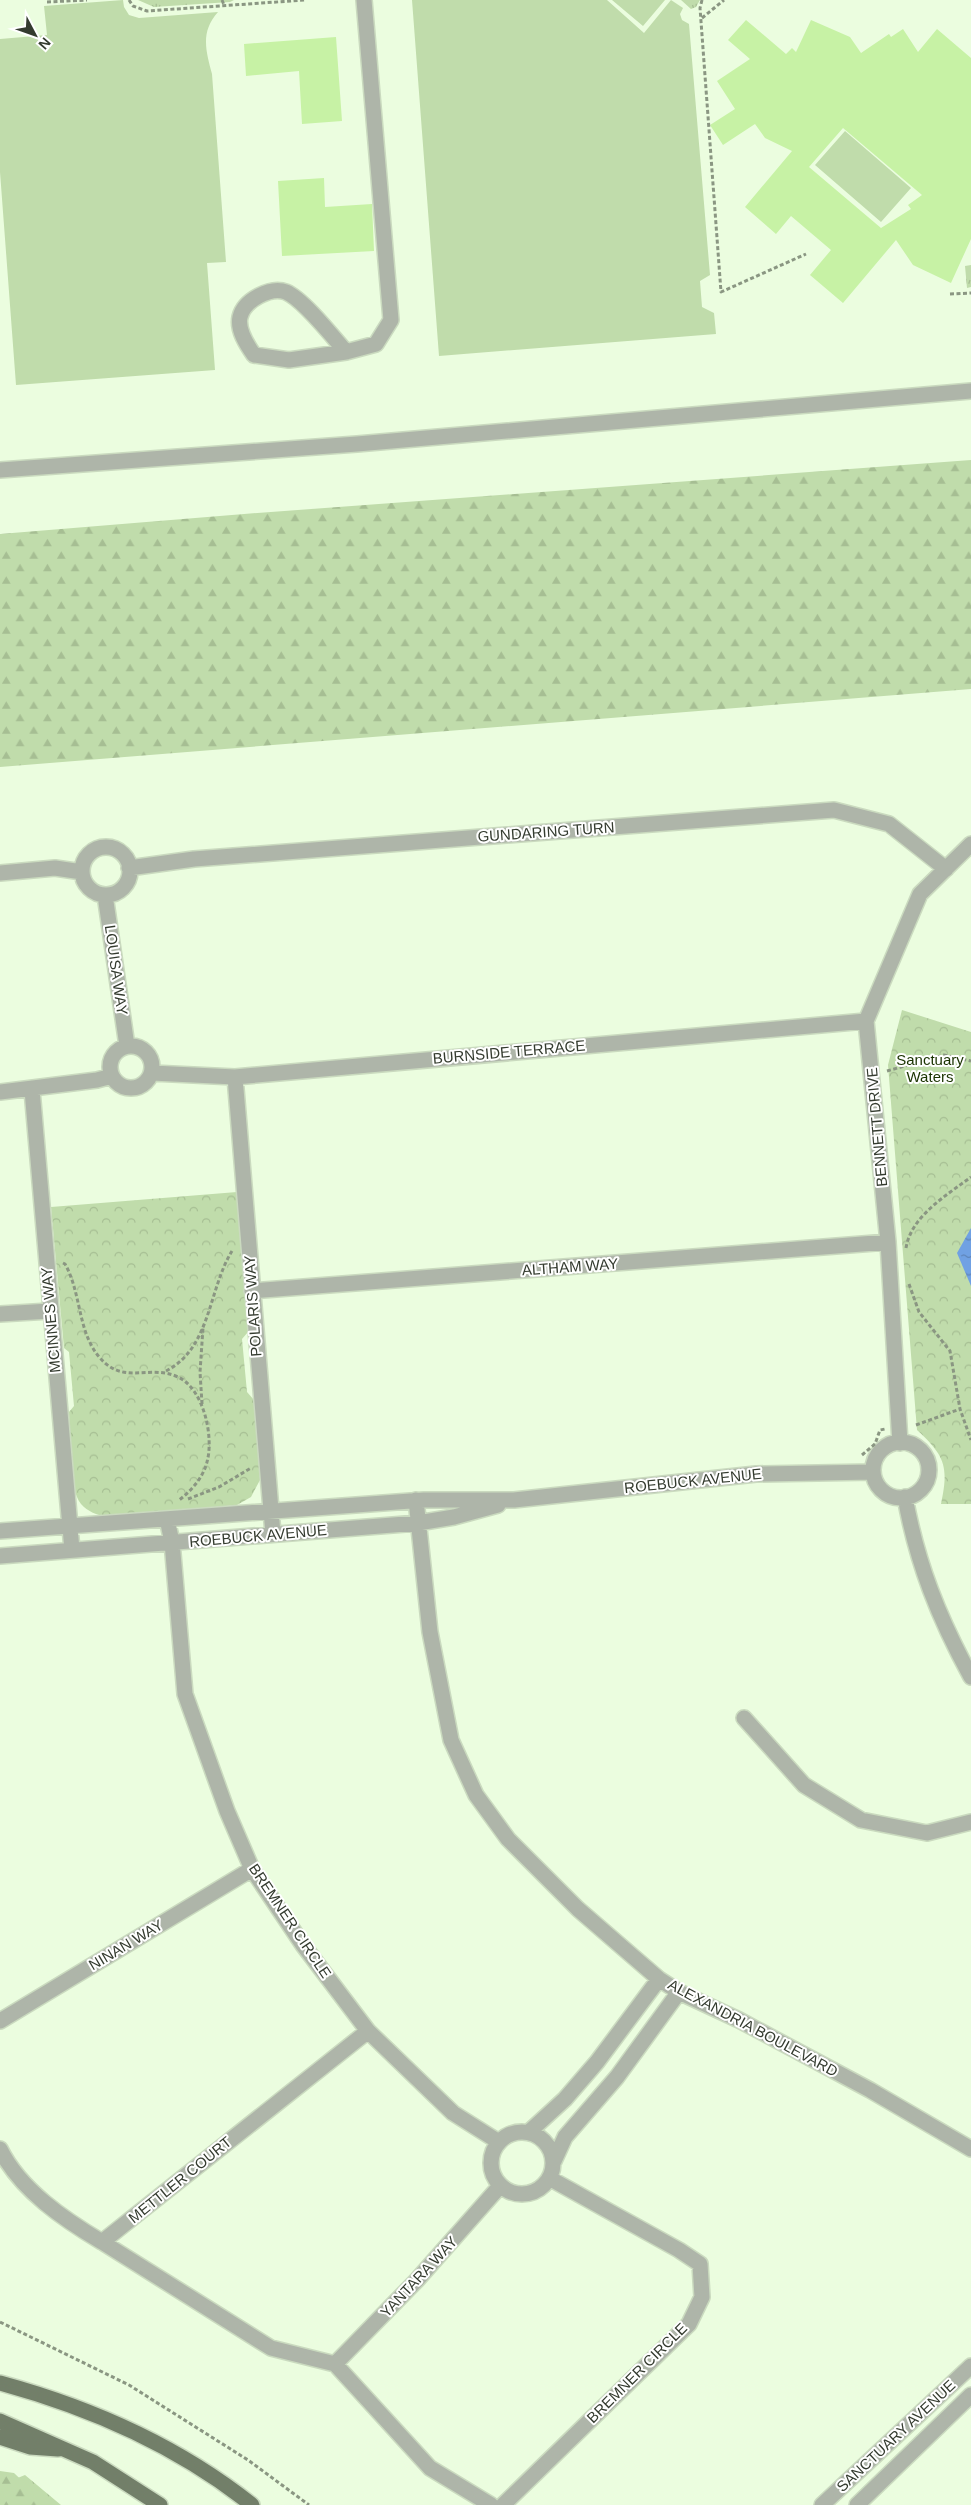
<svg xmlns="http://www.w3.org/2000/svg" width="971" height="2505" font-family="Arial,sans-serif">
<style>
.grass{fill:url(#grass-tufts)}
.forest{fill:url(#forest-firs)}
.park{fill:url(#park-crowns)}
.pitch{fill:#c0dcab}
.water{fill:url(#water-ripples)}
.building{fill:#c7f2a5;fill-rule:evenodd}
.lines{fill:none;stroke-linecap:round;stroke-linejoin:round}
.minor-casing{stroke:#cadabf;stroke-width:18}
.major-casing{stroke:#cadabf;stroke-width:18}
.path{stroke:#8a9682;stroke-width:3;stroke-dasharray:4 2.5;stroke-linecap:butt}
.minor{stroke:#aeb5a9;stroke-width:15}
.major{stroke:#727f69;stroke-width:15}
.labels{text-anchor:middle;stroke-width:4;stroke-linejoin:round;paint-order:stroke}
.street-label{font-size:15px;fill:#343b2f;stroke:#fff}
.park-label{font-size:15px;fill:#1a3300;stroke:#fff}
</style>
<defs>
<pattern id="grass-tufts" width="24" height="20" patternUnits="userSpaceOnUse" patternTransform="scale(1.25)"><rect width="24" height="20" fill="#c0dcab"/><path d="M3 7l-1-3M5 7V3M7 7l1-3M15 17l-1-3M17 17v-4M19 17l1-3" fill="none" stroke="#a6be93"/></pattern>
<pattern id="forest-firs" width="22" height="20" patternUnits="userSpaceOnUse" patternTransform="scale(1.25)"><rect width="22" height="20" fill="#c0dcab"/><path d="M5 1l3.5 6h-7zM16 11l3.5 6h-7z" fill="#a6be93"/></pattern>
<pattern id="park-crowns" width="20" height="18" patternUnits="userSpaceOnUse" patternTransform="scale(1.25)"><rect width="20" height="18" fill="#c0dcab"/><path d="M2 6a3 3 0 1 1 6 0M12 15a3 3 0 1 1 6 0" fill="none" stroke="#a6be93"/></pattern>
<pattern id="water-ripples" width="26" height="14" patternUnits="userSpaceOnUse" patternTransform="scale(1.25)"><rect width="26" height="14" fill="#70a1e3"/><path d="M2 4q2-2 4 0t4 0M15 11q2-2 4 0t4 0" fill="none" stroke="#5d84b8"/></pattern>
</defs>
<rect width="100%" height="100%" fill="#ebfddf"/>
<!-- grass -->
<path class="grass" d="M138 0H234L230 2 154 7Z
M681 0H700L696 7 691 9Z
M971 265V287L967 288 965 266Z
M25 2475 61 2505H0V2485Z"/>
<!-- forest -->
<path class="forest" d="M971 460V689L0 767V534L244 514Z
M0 2471 14 2473 48 2505H0Z"/>
<!-- park -->
<path class="park" d="M902 1010 971 1032V1504H941C949 1466 945 1456 917 1430L888 1065Z
M237 1192 248 1332 242 1339 247 1392 254 1400 260 1480 251 1497 237 1505 105 1517C96 1514 88 1512 81 1504 68 1488 70 1434 69 1412L74 1406 69 1352 64 1348 51 1207Z"/>
<!-- pitch -->
<path class="pitch" d="M123 0 124 7 129 15 139 18 218 12C200 32 206 51 212 74L226 262 207 263 215 370 16 385 0 172V39L47 35 44 6Z
M412 0H607L644 33 671 0 683 8 680 14 682 20 689 24 710 275 700 281 702 307 714 313 716 334 439 356Z
M612 0H665L643 26Z
M845 131 911 188 881 222 815 165Z"/>
<!-- water -->
<path class="water" d="M971 1228V1286L957 1253Z"/>
<!-- building -->
<path class="building" d="M746 20 786 54 792 48 796 52 811 20 850 37 861 53 889 34 891 37 903 29 918 52 937 29 971 58V239L951 283 913 265 896 240 843 303 810 275 831 250 791 216 776 234 745 207 792 151 765 138 755 124 723 145 710 125 735 109 717 81 750 59 728 40ZM843 128 922 195 908 205 911 209 881 228 809 167Z
M336 37 342 121 302 124 299 71 246 76 244 44Z
M324 178 325 207 372 204 374 251 282 256 278 181Z"/>
<g class="lines">
<!-- minor casing -->
<g class="minor-casing">
<path id="minor" d="M346 352C333 337 303 299 286 292 271 286 244 300 240 317 237 330 247 345 254 355L289 360 346 352 376 344 391 320 364 0
M0 470 357 444 971 391
M82 871a24 24 0 1 1 48 0a24 24 0 1 1-48 0Z
M129 868 194 859 834 810 889 824 946 869
M0 873 55 868 82 872
M105 895 127 1046
M110 1067a21 21 0 1 1 42 0a21 21 0 1 1-42 0Z
M152 1073 235 1077 866 1021
M235 1077 273 1534
M32 1090 72 1550
M0 1092 97 1080 112 1076
M252 1291 888 1242
M0 1314 50 1311
M873 1470a28 28 0 1 1 56 0a28 28 0 1 1-56 0Z
M900 1443 888 1242 866 1021 920 894 971 844
M905 1497C917 1564 939 1618 971 1677
M416 1500 430 1632 451 1740 476 1795 508 1839 578 1909 659 1979 679 1992 739 2020 870 2090 971 2149
M167 1519 172 1542 185 1694 227 1811 252 1869 303 1945 368 2031 453 2113 499 2142
M0 1531 424 1500H514L756 1474 873 1472
M0 1556 418 1523 454 1517 498 1505
M744 1718 804 1785 861 1820 927 1833 971 1822
M0 2021 252 1869
M491 2163a31 31 0 1 1 62 0a31 31 0 1 1-62 0Z
M529 2132 565 2099 597 2062 659 1979
M0 2149C20 2190 65 2220 102 2242L368 2031
M554 2161 565 2137 617 2077 679 1992
M102 2242 271 2348 335 2364 430 2468 491 2505
M335 2364 417 2280 500 2186
M503 2505 689 2324 702 2297 700 2264 679 2250 549 2178
M822 2505 971 2366
M857 2505 971 2395"/>
</g>
<!-- major casing -->
<g class="major-casing">
<path id="major" d="M0 2383C92 2408 178 2446 252 2505
M0 2421 93 2462 160 2505
M0 2437 30 2447 58 2449"/>
</g>
<!-- path -->
<path class="path" d="M129 0 133 6 147 11 305 0
M222 0 224 5
M702 0 700 8 721 292 806 254
M47 2 87 0
M702 18 724 0
M950 294 971 293
M887 1071 944 1055 971 1061
M906 1248C911 1216 947 1195 971 1177
M63 1263 65 1264C82 1294 77 1333 101 1359 124 1385 150 1364 178 1377 204 1389 214 1437 207 1462 203 1478 191 1491 178 1501
M909 1284 919 1312 950 1351 960 1409 971 1440
M166 1371C211 1348 208 1290 232 1251
M202 1404 200 1372 203 1328
M916 1425 960 1409
M862 1455 875 1444 880 1430 885 1429
M188 1499 219 1487 251 1468
M0 2322 129 2385 248 2460 309 2505"/>
<!-- minor -->
<use href="#minor" class="minor"/>
<!-- major -->
<use href="#major" class="major"/>
</g>
<g class="labels">
<!-- street labels -->
<g class="street-label">
<text transform="translate(546 832) rotate(-4)" y="5">GUNDARING TURN</text>
<text transform="translate(116 970) rotate(82)" y="5">LOUISA WAY</text>
<text transform="translate(509 1052) rotate(-5)" y="5">BURNSIDE TERRACE</text>
<text transform="translate(877 1127) rotate(-95)" y="5">BENNETT DRIVE</text>
<text transform="translate(570 1267) rotate(-4)" y="5">ALTHAM WAY</text>
<text transform="translate(253 1306) rotate(-94)" y="5">POLARIS WAY</text>
<text transform="translate(51 1320) rotate(-95)" y="5">MCINNES WAY</text>
<text transform="translate(693 1481) rotate(-6)" y="5">ROEBUCK AVENUE</text>
<text transform="translate(258 1536) rotate(-5)" y="5">ROEBUCK AVENUE</text>
<text transform="translate(290 1921) rotate(56)" y="5">BREMNER CIRCLE</text>
<text transform="translate(126 1945) rotate(-31)" y="5">NINAN WAY</text>
<text transform="translate(753 2028) rotate(28)" y="5">ALEXANDRIA BOULEVARD</text>
<text transform="translate(180 2180) rotate(-39)" y="5">METTLER COURT</text>
<text transform="translate(419 2277) rotate(-47)" y="5">YANTARA WAY</text>
<text transform="translate(637 2373) rotate(-45)" y="5">BREMNER CIRCLE</text>
<text transform="translate(896 2436) rotate(-43)" y="5">SANCTUARY AVENUE</text>
</g>
<!-- park labels -->
<g class="park-label">
<text x="930" y="1065">Sanctuary<tspan x="930" dy="17">Waters</tspan></text>
</g>
</g>
<!-- north arrow -->
<g transform="translate(35 35) rotate(131)" stroke="#ffffff" stroke-width="4" paint-order="stroke">
<path d="M0-4L9 19L0 12L-9 19Z" fill="#343b2f"/>
<text y="-8" font-size="14" font-weight="bold" text-anchor="middle" fill="#343b2f">N</text>
</g>
</svg>
